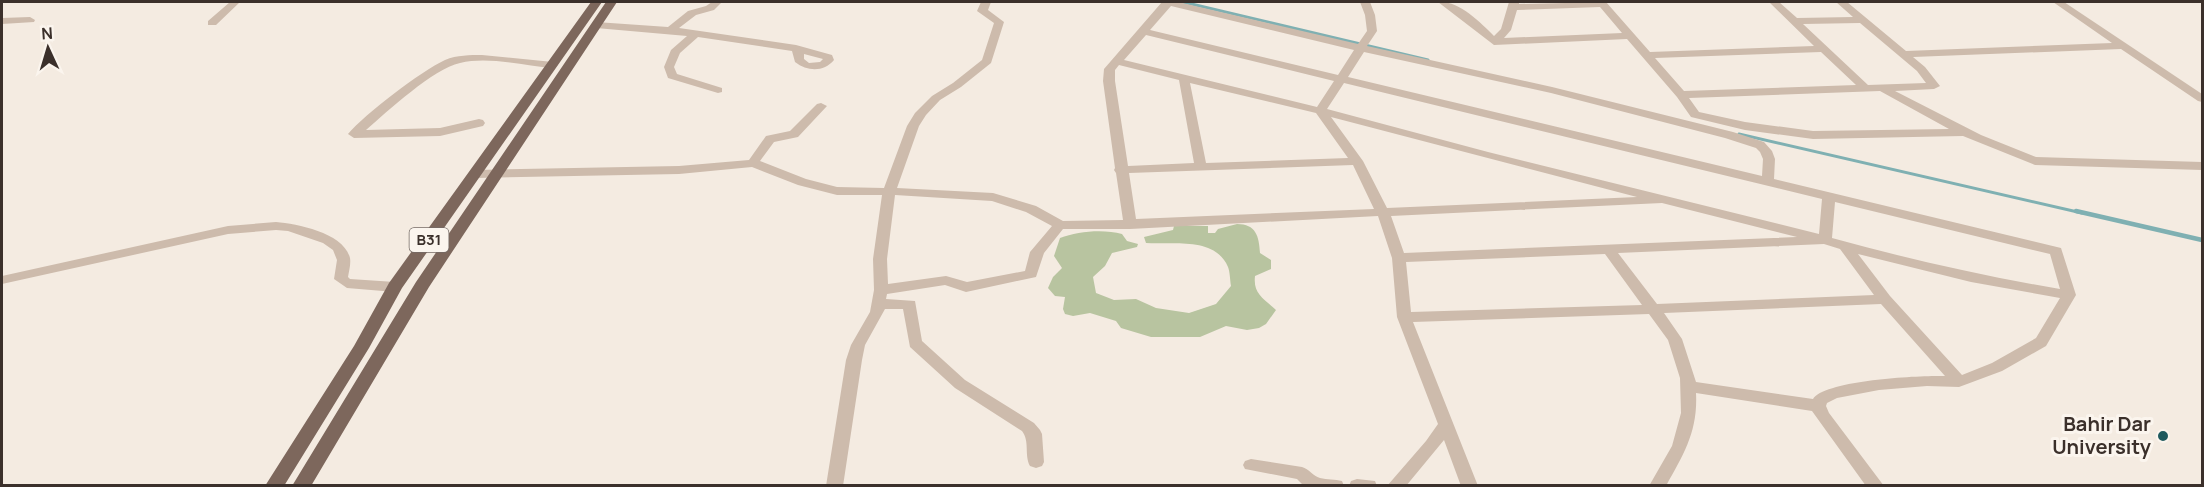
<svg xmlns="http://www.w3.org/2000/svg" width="2204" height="487" font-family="Manrope,sans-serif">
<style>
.green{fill:#b8c4a0}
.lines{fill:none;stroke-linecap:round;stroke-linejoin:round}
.stream-far1{stroke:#7fb0b2;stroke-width:3}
.stream{stroke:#7fb0b2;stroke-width:4.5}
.minor{fill:#cdbbac;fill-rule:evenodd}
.major{fill:#7d675c;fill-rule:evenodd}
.poi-dot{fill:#1f5a5e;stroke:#fbf5ee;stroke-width:2}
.labels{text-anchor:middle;stroke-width:6;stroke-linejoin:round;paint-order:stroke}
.shield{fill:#fbf5ee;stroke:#756b66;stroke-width:1.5}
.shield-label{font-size:15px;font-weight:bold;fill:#3b302b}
.near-poi-label{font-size:20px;font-weight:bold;fill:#3b302b;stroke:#fbf5ee;text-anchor:end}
</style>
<rect width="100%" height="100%" fill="#f4ebe1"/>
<!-- green -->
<path class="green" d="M1237 224C1256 224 1259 236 1260 253L1271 260V269L1255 276C1253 294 1263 298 1276 310L1266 324 1259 328 1247 330 1226 326 1200 337H1151L1121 328 1116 321 1090 313 1073 316 1065 314 1063 309 1065 297 1055 296 1048 288 1053 277 1062 268 1054 256 1060 238C1078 231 1104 229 1122 234L1127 241 1138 244 1137 247 1112 253 1105 266 1093 277 1096 293 1114 300 1136 299 1156 308 1189 313 1216 304 1231 286C1230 280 1230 272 1228 267 1215 236 1172 245 1146 243L1144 237 1173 230 1174 226H1208V233H1215L1218 229Z"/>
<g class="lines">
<!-- stream-far1 -->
<path class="stream-far1" d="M1183 2 1428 60
M1739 134 2082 213"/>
<!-- stream -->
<path class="stream" d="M2076 211 2202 240"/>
<!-- minor -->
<path class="minor" d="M230 2H240L216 25H208V21Z
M712 2H722L714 10 696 15 679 28 796 45 832 55 834 60C824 72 808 72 795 62L792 51 698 37 680 53 674 67 677 74 722 88V92L718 93 668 78 664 67 671 50 687 36 596 28 591 25 596 22 668 27 688 11 706 6ZM804 54 823 59 820 62 809 63 804 59Z
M981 2H991L988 10 1004 22 991 63 961 87 940 100 926 115 919 126 897 188 993 193 1036 206 1063 221 1123 220 1116 173 1114 170 1115 168 1103 81 1104 69 1162 2H1178L1358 44 1367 31 1365 15 1360 2H1370L1375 15 1377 31 1367 46 1552 87 1733 132 1764 142 1772 151 1775 159 1774 179 2061 248 2076 295 2046 346 2002 371 1959 387 1927 386 1879 390 1837 398 1827 403 1826 406 1829 413 1884 486H1866L1812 411 1696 393C1698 431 1684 454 1666 486H1649L1672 446 1681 413 1680 378 1668 340 1649 314 1413 322 1478 486H1461L1444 440 1406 486H1387L1426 441 1438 424 1397 317 1392 258 1378 216 1130 229H1063L1044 253 1036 277 966 292 945 285 887 294 886 299 915 301 922 341 965 380 1034 423 1040 430 1042 434 1044 462 1042 466 1036 468 1030 466C1024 455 1030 441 1022 431L955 388 910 347 903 309H885L865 345 862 360 843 486H826L846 360 851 345 870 312 874 290 873 259 882 195H837L798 185 752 167 679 174 476 178 470 174 476 170 679 166 749 160 766 136 790 131 817 104 821 103 827 106 798 137 774 142 760 161 806 179 837 187 884 188 907 126 915 113 932 96 953 83 982 60 994 23 977 11ZM1171 6 1354 50 1338 75 1150 30ZM1146 35 1334 81 1317 107 1124 60ZM1364 52 1551 93 1725 138 1756 148 1760 152 1763 159 1762 176 1348 77ZM1119 65 1179 80 1194 163 1128 166 1115 81V70ZM1190 83 1316 113 1348 158 1206 163ZM1344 83 1822 199 1819 234 1488 152 1327 109ZM1331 117 1637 197 1387 208 1363 161ZM1353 165 1374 209 1136 219 1129 173ZM895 195 992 201 1026 212 1052 226 1030 252 1025 271 967 282 946 276 888 284 887 259ZM1835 202 2050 254 2060 289C1983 276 1908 259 1832 238ZM1662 203 1797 237 1404 253 1391 216ZM1824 244 1840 249 1874 295 1657 304 1618 253ZM1605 254 1642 305 1411 312 1406 262ZM1858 254 1971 282 2060 298 2036 338 1992 363 1962 375 1890 296ZM1881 304 1945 376C1922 375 1824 380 1813 399L1696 382 1682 339 1664 313Z
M1438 2C1458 0 1480 22 1494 36L1501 29 1509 2H1519V4L1606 2 1650 52 1814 46 1769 2H1779L1797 18 1853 17 1836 2H1847L1906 51 2112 43 2053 2H2064L2202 94V102L2198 101 2121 49 1913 57 1925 67 1940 86 1934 89 1895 91 1981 135 2036 157 2202 162V170L2035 165 1963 136 1813 139 1745 130 1691 117 1677 97 1627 39 1494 45ZM1600 7 1622 33 1504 38 1511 30 1517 10ZM1860 23 1917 71 1926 83 1868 85 1803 24ZM1821 52 1856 85 1684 91 1655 58ZM1880 91 1949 129 1813 131 1745 122 1699 112 1689 98Z
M30 17 35 20 34 22 2 24V18Z
M482 55 553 62 558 65 553 68C524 66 489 56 460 63 433 69 388 111 366 130L440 128 479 119 483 120 485 123 483 126 440 136 354 138 348 134C365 114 421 71 445 60 457 55 470 55 482 55Z
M276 222C298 224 344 233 350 258 351 264 349 271 348 277L350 279 395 282 402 287 395 292 347 288 334 279 337 260 333 250 323 243 288 231 276 230 228 234 2 284V276L228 226Z
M1251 459 1302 467C1309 469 1313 476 1320 478 1327 480 1335 479 1342 481L1344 486H1304L1297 479 1245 469 1243 465 1245 461Z
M1357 479 1375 481 1377 486H1349L1351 481Z"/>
<!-- major -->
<path class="major" d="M591 2H602L402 288 369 348 284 486H265L354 346 389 283Z
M606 2H617L429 287 311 486H292L416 282Z"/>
</g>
<!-- markers -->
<circle class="poi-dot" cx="2163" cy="436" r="6"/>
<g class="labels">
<!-- shield labels -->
<rect class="shield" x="409.5" y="228" width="39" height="24" rx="4.5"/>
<g class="shield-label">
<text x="429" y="245">B31</text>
</g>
<!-- near-poi labels -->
<g class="near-poi-label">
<text x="2151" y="431">Bahir Dar<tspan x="2151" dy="23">University</tspan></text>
</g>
</g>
<!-- border -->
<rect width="2204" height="487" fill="none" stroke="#3b302b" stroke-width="6"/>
<!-- north arrow -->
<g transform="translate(48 48) rotate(356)" stroke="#fbf5ee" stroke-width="4.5" paint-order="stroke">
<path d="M0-4.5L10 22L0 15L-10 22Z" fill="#3b302b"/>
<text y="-9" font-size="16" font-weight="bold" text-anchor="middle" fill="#3b302b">N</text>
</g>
</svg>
